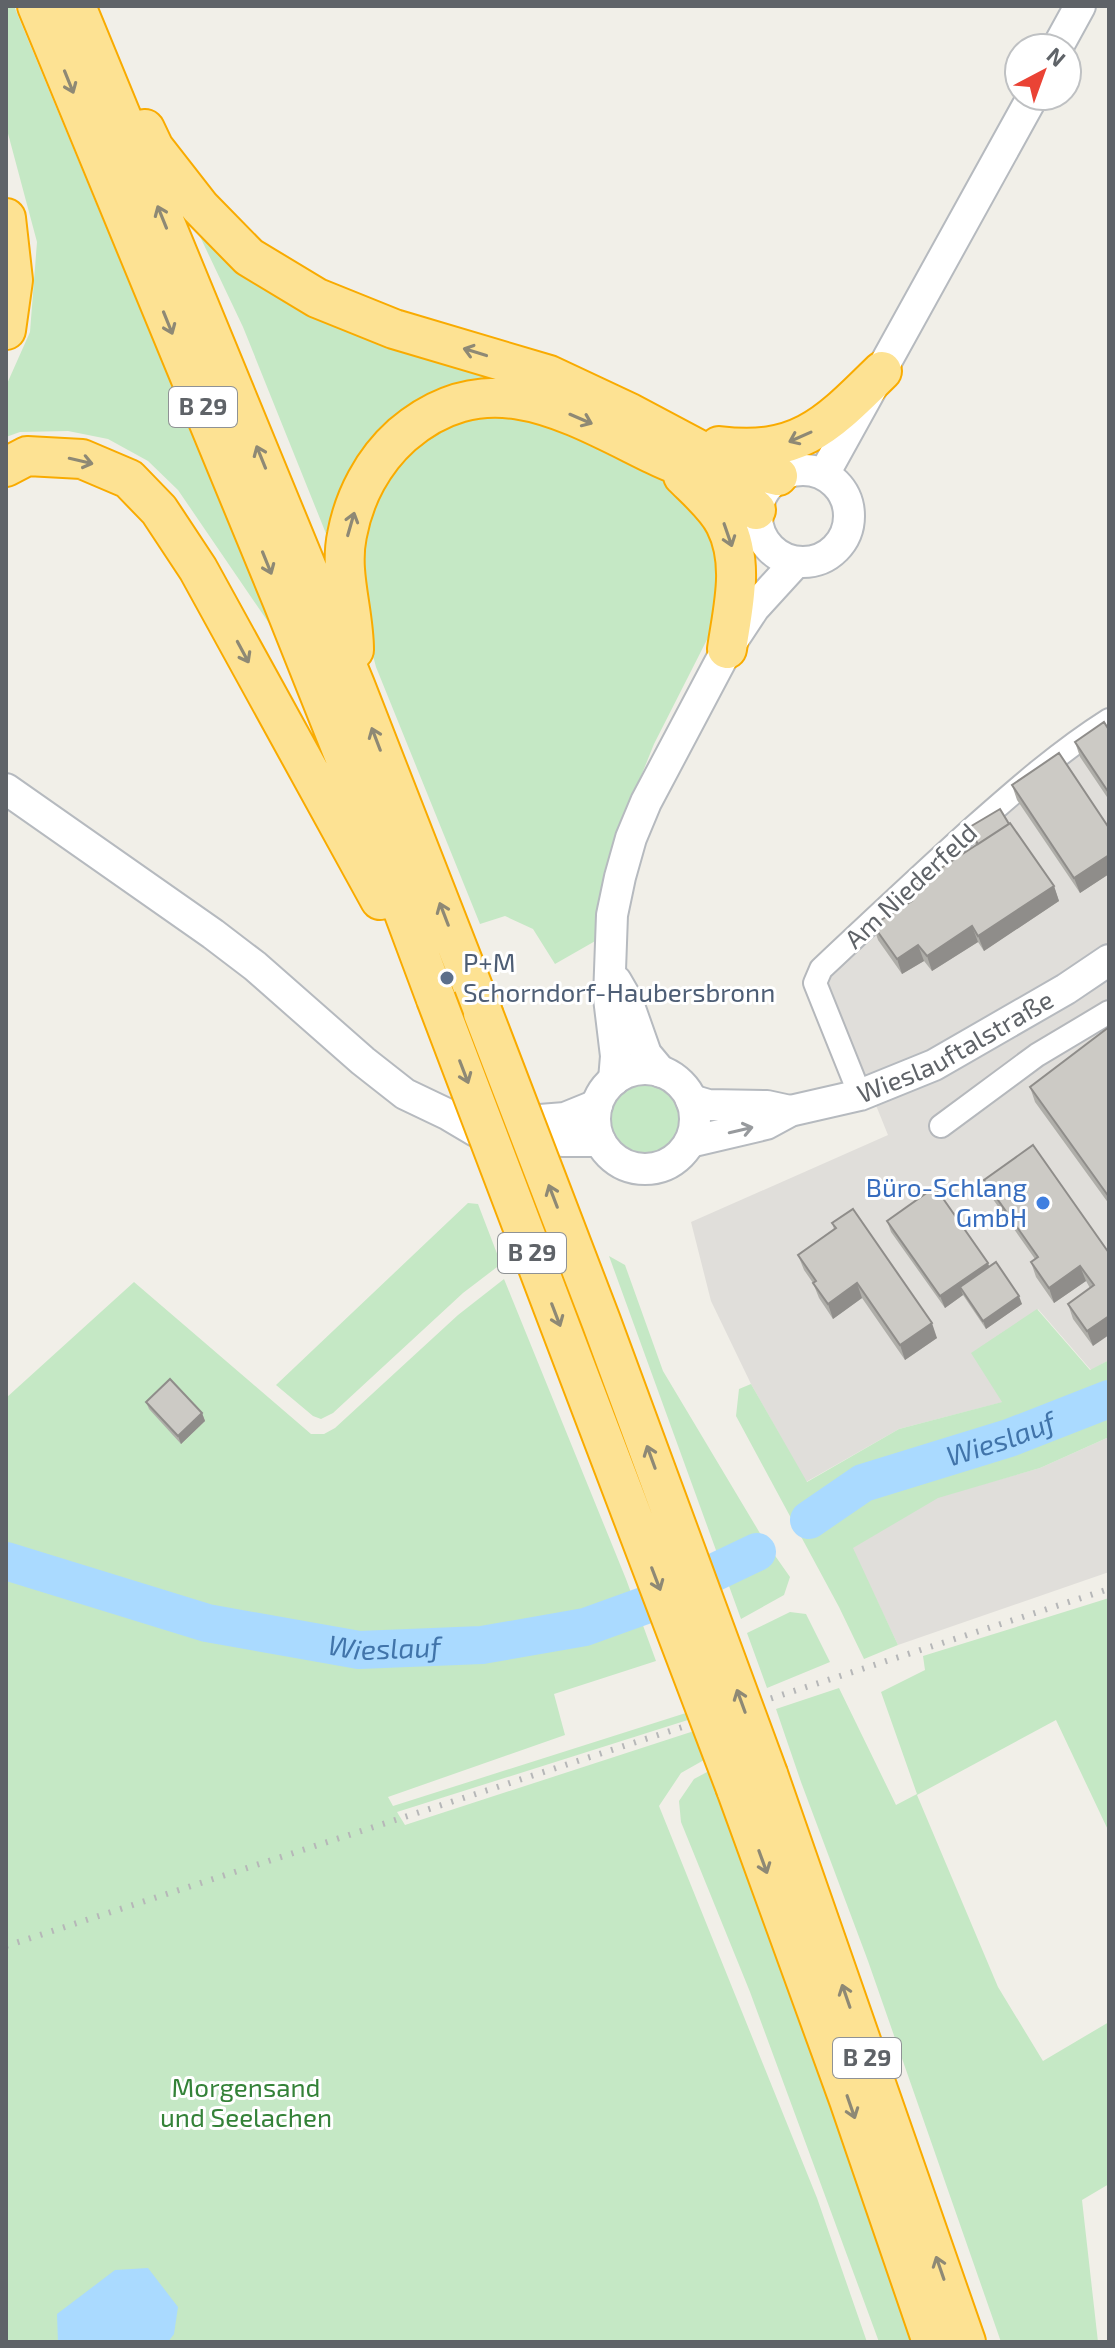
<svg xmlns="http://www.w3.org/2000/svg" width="1115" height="2348" font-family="'Exo 2',sans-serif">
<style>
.industrial{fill:#e0deda}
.green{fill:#c5e8c5}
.water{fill:#aadaff}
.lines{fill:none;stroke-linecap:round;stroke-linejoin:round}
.river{stroke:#aadaff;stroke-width:38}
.street-casing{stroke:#b5b8bc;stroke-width:26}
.secondary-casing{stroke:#b6babf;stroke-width:34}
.highway-casing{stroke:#f9ab00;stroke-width:42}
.street{stroke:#fff;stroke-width:22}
.secondary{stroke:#fff;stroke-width:30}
.highway{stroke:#fde293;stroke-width:38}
.rail{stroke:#b6b7b8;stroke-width:6;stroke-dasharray:2 10;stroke-linecap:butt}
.highway-bridge-casing{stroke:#f9ab00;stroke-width:42;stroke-linecap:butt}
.highway-bridge{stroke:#fde293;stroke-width:38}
.wall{fill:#afaea9}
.shaded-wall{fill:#8f8d8a}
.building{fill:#cccac5;stroke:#8f8d8a;stroke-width:2}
.oneway{stroke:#8e8975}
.oneway2{stroke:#979a9d}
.service-dot{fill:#5c6f8a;stroke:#fff;stroke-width:3}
.shop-dot{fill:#3f7fe0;stroke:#fff;stroke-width:3}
.labels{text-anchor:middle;stroke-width:6;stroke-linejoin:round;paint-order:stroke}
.shield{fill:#fff;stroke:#8f9295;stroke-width:2}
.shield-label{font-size:24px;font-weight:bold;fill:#5f6368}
.street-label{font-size:26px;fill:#5f6368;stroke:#fff}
.service-label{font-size:26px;fill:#4e5e75;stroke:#fff;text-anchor:start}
.shop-label{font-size:26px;fill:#366cbe;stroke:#fff;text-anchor:end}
.park-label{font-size:26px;fill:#348238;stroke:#fff}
.water-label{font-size:28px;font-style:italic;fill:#4174aa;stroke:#fff}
</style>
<rect width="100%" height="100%" fill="#f1efe8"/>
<!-- industrial -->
<path class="industrial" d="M1109 732V1360L1091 1370 1038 1309 1003 1402 899 1429 806 1482 751 1384 711 1301 691 1222 888 1135 825 979 1001 808Z
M1109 1437V1572L898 1645 852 1548 938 1497 1040 1468Z"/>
<!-- green -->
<path class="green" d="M6 6H14L273 629 178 490 148 461 108 439 68 431 20 432 6 437V386L30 332 37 242 6 126Z
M186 207 275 291 356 335 485 377 542 389 432 403 333 551 243 327Z
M472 411 542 420 667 479 720 530V614L654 744 625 816 605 875 597 940 555 964 533 929 505 916 480 924 376 667 360 606 363 519 400 455Z
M608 1120a38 38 0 1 1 76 0a38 38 0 1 1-76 0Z
M468 1203 478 1204 501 1264 463 1293 333 1413 321 1419 313 1416 276 1385Z
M609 1256 625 1265 663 1371 764 1540 790 1577 784 1595 741 1619Z
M504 1279 626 1579 656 1661 554 1694 565 1735 388 1797 393 1806 689 1712 691 1719 397 1812 405 1825 694 1731 704 1760 681 1773 659 1806 817 2198 867 2342H6V1398L134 1282 311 1434H324L335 1428 458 1315Z
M1037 1309 1090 1370 1109 1360V1437L1040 1468 938 1498 853 1548 898 1645 864 1659 839 1607 736 1416 739 1389 751 1384 807 1482 899 1429 1002 1402 971 1353Z
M1109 1598V1832L1056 1720 917 1795 998 1987 1043 2061 1109 2022V2184L1082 2200 1098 2342H1001L868 1961 801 1782 776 1709 839 1688 896 1805 917 1794 881 1692 925 1670 923 1656Z
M790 1612 806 1614 830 1662 767 1688 747 1633Z
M709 1771 789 1979 918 2342H879L750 1992 681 1822 679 1801 694 1779Z"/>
<!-- water -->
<path class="water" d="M148 2268 178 2307 174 2334 168 2342H58L57 2314 115 2270Z"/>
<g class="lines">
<!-- river -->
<g class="river">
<path id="s1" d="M809 1520 863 1483 1009 1438 1109 1399"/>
<path id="s2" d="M6 1561 207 1623 359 1650 482 1645 585 1627 646 1605 757 1552"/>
</g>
<!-- street casing -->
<g class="street-casing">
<path id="street" d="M860 1095 815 983 821 969C872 921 922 874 974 827 1017 789 1060 751 1109 720
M941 1126 1037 1055 1109 1012"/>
</g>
<!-- secondary casing -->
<g class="secondary-casing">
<g id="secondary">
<path d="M1057 48 1080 6"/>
<circle cx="803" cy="516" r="46"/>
<path d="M824 474 1033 96"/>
<path d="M6 789 213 934 255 966 363 1061 405 1094 449 1115 476 1131 564 1141H600"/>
<path d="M616 981 627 1000 646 1054 661 1072"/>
<circle cx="645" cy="1119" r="50"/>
<path d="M614 1080 616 1056 609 998 612 915 620 877 631 838 646 802 727 649 754 608 796 562"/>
<path d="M691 1100 708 1105 767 1106 790 1111"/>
<path d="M515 1122 565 1118 597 1105"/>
<path id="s3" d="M690 1142 766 1124 790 1111 860 1095 934 1065 1066 989 1109 960"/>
</g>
</g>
<!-- highway casing -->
<g class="highway-casing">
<path id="highway" d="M37 6 282 600 364 806 436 999
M76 6 355 685 483 1013
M145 129 154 148 200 207 249 257 317 298 394 329 549 375 630 413 724 463 778 476
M6 218 13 280 6 330
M719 446C800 456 828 424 882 371
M6 467 27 456 82 459 129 479 159 510 198 569 380 900
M683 476C697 490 716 506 725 524 745 563 733 608 727 649
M354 650C354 611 339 573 347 535 354 497 373 461 402 435 488 361 569 413 655 455 677 466 701 473 722 484 735 491 746 501 756 510
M768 1774 966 2342
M736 1789 849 2100 932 2342"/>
</g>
<!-- street -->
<use href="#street" class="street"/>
<!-- secondary -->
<use href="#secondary" class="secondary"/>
<!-- highway -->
<use href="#highway" class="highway"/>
<!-- rail -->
<path class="rail" d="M6 1946 1109 1589"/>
<!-- highway-bridge casing -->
<g class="highway-bridge-casing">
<path id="highway-bridge" d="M436 999 736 1789
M483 1013 601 1321 768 1774"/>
</g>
<!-- highway-bridge -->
<use href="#highway-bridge" class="highway-bridge"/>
</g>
<!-- wall -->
<path class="wall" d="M1109 730V800L1080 757 1075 742Z
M1012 785 1109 828V874L1080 893 1017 800Z
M1009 824 1054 886 1059 901 984 951 978 942 932 971 924 961 902 974 878 940 873 925 910 902 906 891 976 845 968 828Z
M1109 1027V1204L1035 1102 1030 1087Z
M984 1180 1109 1253 1093 1346 1073 1319 1068 1304 1090 1288 1086 1281 1054 1303 1036 1277 1031 1262 1035 1259 990 1195Z
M887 1221 990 1267 1022 1304 986 1329 963 1295 945 1308 891 1232Z
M832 1223 937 1338 905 1360 862 1298 833 1319 819 1298 813 1283 804 1270 798 1255 834 1229Z
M146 1402 202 1413 205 1421 181 1444 149 1409Z"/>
<!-- shaded-wall -->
<path class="shaded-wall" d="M1109 855V874L1080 893 1074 878Z
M1054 886 1059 901 984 951 978 936Z
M972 926 978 942 932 971 927 956Z
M918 945 924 961 902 974 897 959Z
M988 1263 992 1274 960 1287 963 1295 945 1308 940 1296Z
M1080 1266 1086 1281 1054 1303 1049 1288Z
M857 1283 862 1298 833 1319 828 1304Z
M1019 1296 1022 1304 986 1329 983 1321Z
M1109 1316V1335L1093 1346 1087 1331Z
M932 1323 937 1338 905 1360 900 1345Z
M202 1413 205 1421 181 1444 178 1436Z"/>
<!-- building -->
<path class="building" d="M1104 722 1109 730V793L1075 742Z
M1059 753 1109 828V855L1074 878 1012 785Z
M1000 809 1009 824 978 844 968 828Z
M1010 823 1054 886 978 936 972 926 927 956 918 945 897 959 873 925 912 901 906 891Z
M1109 1027V1197L1030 1087Z
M1033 1145 1109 1253V1316L1087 1331 1068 1304 1094 1285 1080 1266 1049 1288 1031 1262 1038 1257 984 1180Z
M935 1187 988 1263 940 1296 887 1221Z
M853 1209 932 1323 900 1345 857 1283 828 1304 813 1283 816 1281 798 1255 836 1228 832 1223Z
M996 1262 1019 1296 983 1321 960 1287Z
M170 1379 202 1413 178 1436 146 1402Z"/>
<!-- one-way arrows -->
<defs><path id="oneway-shaft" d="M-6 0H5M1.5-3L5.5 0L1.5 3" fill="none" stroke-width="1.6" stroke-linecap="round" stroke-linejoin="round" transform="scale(2)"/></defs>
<g class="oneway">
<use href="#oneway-shaft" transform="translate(69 82) rotate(68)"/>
<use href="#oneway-shaft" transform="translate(162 217) rotate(-112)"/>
<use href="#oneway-shaft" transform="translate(168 323) rotate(68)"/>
<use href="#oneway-shaft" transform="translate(475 352) rotate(-163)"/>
<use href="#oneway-shaft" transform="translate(581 419) rotate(23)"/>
<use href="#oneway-shaft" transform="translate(800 437) rotate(156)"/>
<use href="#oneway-shaft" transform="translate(261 457) rotate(-112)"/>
<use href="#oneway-shaft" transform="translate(81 461) rotate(13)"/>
<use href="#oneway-shaft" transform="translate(351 524) rotate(-74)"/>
<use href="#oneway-shaft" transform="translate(728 535) rotate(71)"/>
<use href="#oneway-shaft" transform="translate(267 563) rotate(68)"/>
<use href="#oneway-shaft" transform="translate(243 652) rotate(62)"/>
<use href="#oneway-shaft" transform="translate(376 739) rotate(-111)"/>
<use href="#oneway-shaft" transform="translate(444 914) rotate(-111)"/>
<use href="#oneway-shaft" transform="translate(464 1072) rotate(69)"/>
<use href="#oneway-shaft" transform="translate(553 1196) rotate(-111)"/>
<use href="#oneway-shaft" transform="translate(556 1315) rotate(69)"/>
<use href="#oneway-shaft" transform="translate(651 1457) rotate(-110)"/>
<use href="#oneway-shaft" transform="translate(656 1579) rotate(69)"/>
<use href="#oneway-shaft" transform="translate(741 1701) rotate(-110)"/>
<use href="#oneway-shaft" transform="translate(763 1862) rotate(70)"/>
<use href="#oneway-shaft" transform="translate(846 1996) rotate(-109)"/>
<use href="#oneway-shaft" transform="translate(851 2107) rotate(71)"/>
<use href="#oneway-shaft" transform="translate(940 2268) rotate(-109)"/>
</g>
<use class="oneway2" href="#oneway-shaft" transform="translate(741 1130) rotate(-13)"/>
<!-- markers -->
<circle class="service-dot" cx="447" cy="978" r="8"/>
<circle class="shop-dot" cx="1043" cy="1203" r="8"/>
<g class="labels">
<!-- shield labels -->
<g class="shield">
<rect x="169" y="387" width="68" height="40" rx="6"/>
<rect x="498" y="1233" width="68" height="40" rx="6"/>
<rect x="833" y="2038" width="68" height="40" rx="6"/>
</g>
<g class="shield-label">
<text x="203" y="415">B 29</text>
<text x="532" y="1261">B 29</text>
<text x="867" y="2066">B 29</text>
</g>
<!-- street labels -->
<g class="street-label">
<text transform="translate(911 886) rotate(-43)" y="9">Am Niederfeld</text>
<text dy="9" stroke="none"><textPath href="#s3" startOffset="284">Wieslauftalstraße</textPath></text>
</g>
<!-- service labels -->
<g class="service-label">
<text x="463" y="972">P+M<tspan x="463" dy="30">Schorndorf-Haubersbronn</tspan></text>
</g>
<!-- shop labels -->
<g class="shop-label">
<text x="1027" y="1197">Büro-Schlang<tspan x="1027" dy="30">GmbH</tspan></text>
</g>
<!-- park labels -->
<g class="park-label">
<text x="246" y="2097">Morgensand<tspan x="246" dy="30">und Seelachen</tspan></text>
</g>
<!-- water labels -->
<g class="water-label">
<text dy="10" stroke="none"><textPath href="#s1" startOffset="210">Wieslauf</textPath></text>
<text dy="10" stroke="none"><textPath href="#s2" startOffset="390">Wieslauf</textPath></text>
</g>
</g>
<!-- border -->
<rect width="1115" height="2348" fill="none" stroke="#5f6368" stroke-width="16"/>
<!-- north arrow -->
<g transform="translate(1043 72) rotate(41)"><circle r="38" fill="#ffffff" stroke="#bfc1c3" stroke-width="2"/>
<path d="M0-6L14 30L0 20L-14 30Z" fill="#ea4335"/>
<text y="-12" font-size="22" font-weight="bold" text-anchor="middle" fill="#5f6368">N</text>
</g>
</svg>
